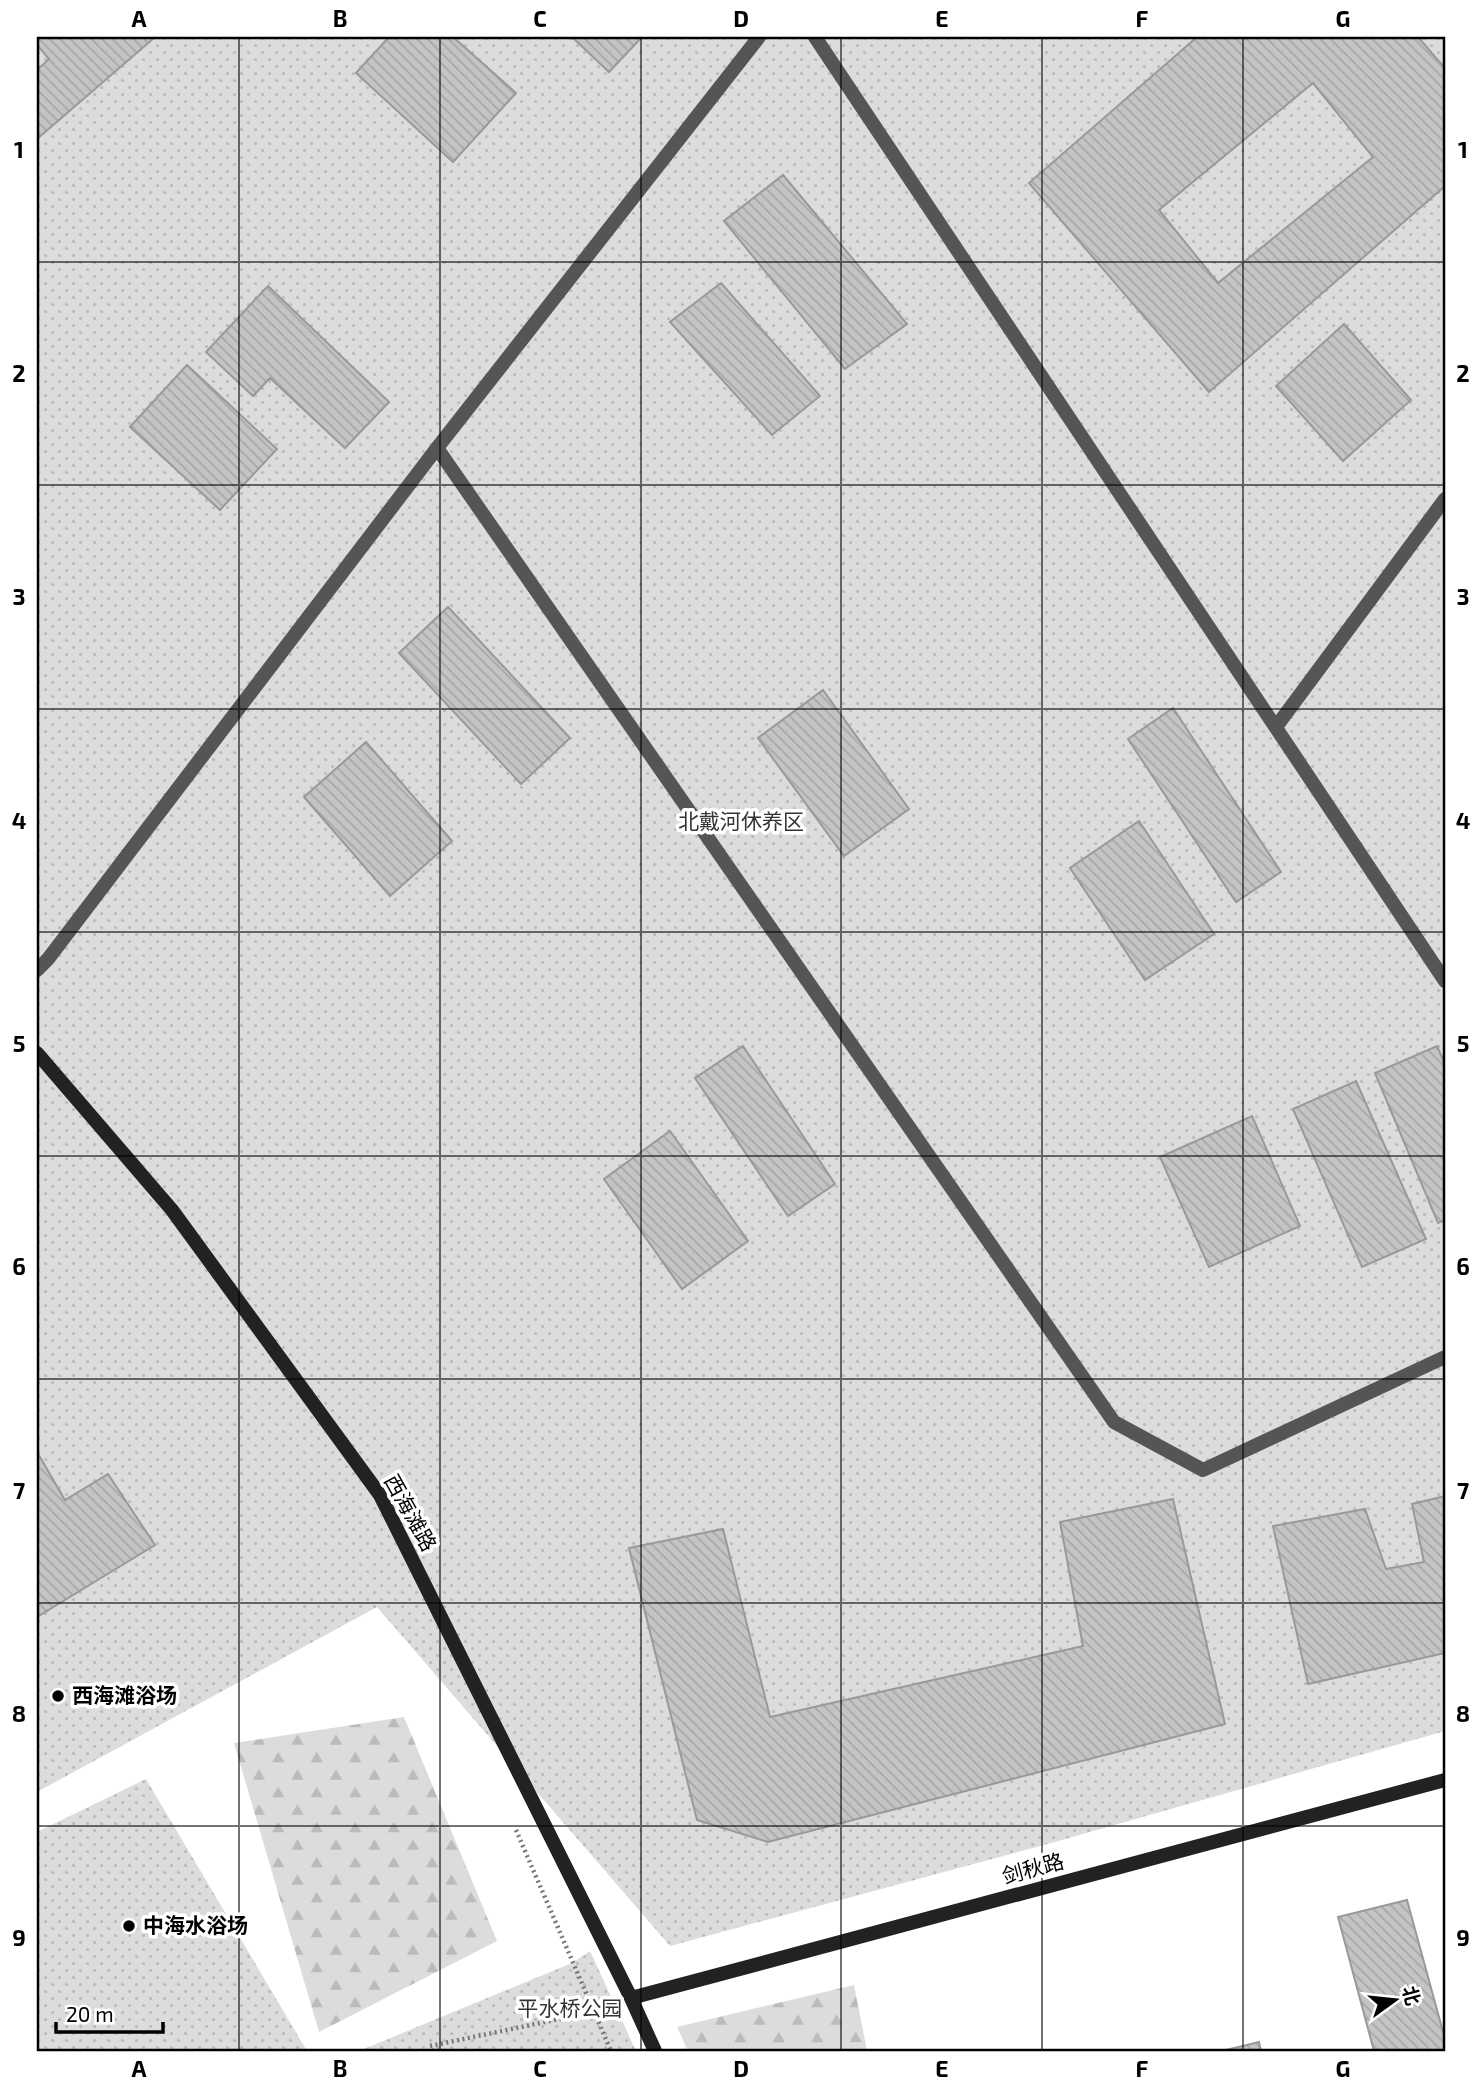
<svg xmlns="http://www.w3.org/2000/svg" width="1482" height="2088" font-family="'Exo 2','Noto Sans SC',sans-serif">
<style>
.forest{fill:url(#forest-firs)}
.park{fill:url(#park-dots)}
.building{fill:url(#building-back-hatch);stroke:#999;stroke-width:2;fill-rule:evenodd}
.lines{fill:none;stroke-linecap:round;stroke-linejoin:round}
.path{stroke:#777;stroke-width:4.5;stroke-dasharray:2 3.5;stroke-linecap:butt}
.minor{stroke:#555;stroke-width:14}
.secondary{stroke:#222;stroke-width:14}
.grid{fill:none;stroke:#000;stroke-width:2;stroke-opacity:0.55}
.poi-dot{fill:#000;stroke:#fff;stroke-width:2.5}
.labels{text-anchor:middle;stroke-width:7;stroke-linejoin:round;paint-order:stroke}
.park-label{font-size:21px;fill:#333;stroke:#fff}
.street-label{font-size:21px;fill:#000;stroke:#fff}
.poi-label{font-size:21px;font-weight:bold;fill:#000;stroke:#fff;text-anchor:start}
.neatline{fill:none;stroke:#000;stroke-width:2.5}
.grid-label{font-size:23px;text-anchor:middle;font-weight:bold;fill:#000}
</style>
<defs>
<pattern id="forest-firs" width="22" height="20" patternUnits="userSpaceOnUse" patternTransform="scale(1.75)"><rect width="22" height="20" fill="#dcdcdc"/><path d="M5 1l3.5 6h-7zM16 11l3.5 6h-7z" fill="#bbb"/></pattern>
<pattern id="park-dots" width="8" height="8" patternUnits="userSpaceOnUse" patternTransform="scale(1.75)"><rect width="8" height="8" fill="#dcdcdc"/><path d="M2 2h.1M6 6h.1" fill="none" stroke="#bbb" stroke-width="1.8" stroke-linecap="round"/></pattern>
<pattern id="building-back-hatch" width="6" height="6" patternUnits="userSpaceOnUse" patternTransform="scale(1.75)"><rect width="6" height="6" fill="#c4c4c4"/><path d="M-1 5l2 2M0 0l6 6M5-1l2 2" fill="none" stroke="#a7a7a7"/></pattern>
</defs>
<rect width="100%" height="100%" fill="#fff"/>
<!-- forest -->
<path class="forest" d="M404 1717 497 1941 319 2032 234 1743Z
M854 1985 867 2051H688L677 2027Z"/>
<!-- park -->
<path class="park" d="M37 37H1445V1731L1044 1845 670 1946 377 1607 37 1792Z
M146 1779 307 2051H37V1832Z
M590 1951 636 2051H359L572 1963Z"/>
<!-- building -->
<path class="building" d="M37 37H153L154 38 37 139V70L49 59 37 45Z
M389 37H453L516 93 453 162 356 73Z
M572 37H642L609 72Z
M1197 37H1418L1445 68V186L1209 392 1029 183ZM1313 83 1373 157 1218 283 1159 210Z
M783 175 907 324 845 369 724 221Z
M721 283 820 396 772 435 670 322Z
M268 286 389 402 345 448 270 378 253 396 206 352Z
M1344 324 1411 400 1343 461 1276 386Z
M187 365 277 449 220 510 130 427Z
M448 607 570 738 521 784 399 653Z
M823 690 909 809 844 856 758 738Z
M1173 708 1281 872 1236 902 1128 739Z
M366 742 452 841 390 896 304 797Z
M1139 821 1214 934 1145 980 1070 868Z
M743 1046 835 1184 788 1216 695 1078Z
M1437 1046 1445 1064V1220L1438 1223 1375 1073Z
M1356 1081 1426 1239 1362 1267 1293 1109Z
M1252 1116 1300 1226 1209 1267 1160 1157Z
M670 1131 748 1241 682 1289 604 1179Z
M37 1452 65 1500 108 1474 155 1545 37 1617Z
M1445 1496V1653L1308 1684 1273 1526 1365 1509 1386 1569 1424 1562 1412 1504Z
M1173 1499 1225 1724 768 1842 697 1820 629 1548 723 1529 770 1717 1083 1646 1060 1522Z
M1407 1900 1445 2039V2051H1374L1338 1917Z
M1259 2042 1261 2051H1222Z"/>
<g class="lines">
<!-- path -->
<path class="path" d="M516 1830 611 2051
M432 2051 430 2046 593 2012 607 2007"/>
<!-- minor -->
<path class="minor" d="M815 37 1445 981
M437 448 1114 1422 1203 1470 1445 1357
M1276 727 1445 499
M37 970 48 959 437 448 759 37"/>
<!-- secondary -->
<path class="secondary" d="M37 1053 172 1210 380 1495 631 1998 655 2051
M631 1998 1445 1780"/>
</g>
<!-- grid -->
<path class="grid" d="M239 37V2051M440 37V2051M641 37V2051M841 37V2051M1042 37V2051M1243 37V2051M37 262H1445M37 485H1445M37 709H1445M37 932H1445M37 1156H1445M37 1379H1445M37 1603H1445M37 1826H1445"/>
<!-- markers -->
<g class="poi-dot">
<circle cx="58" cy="1696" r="7"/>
<circle cx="129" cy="1926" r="7"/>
</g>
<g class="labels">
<!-- park labels -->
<g class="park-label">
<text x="741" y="829">北戴河休养区</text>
<text x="570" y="2016">平水桥公园</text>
</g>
<!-- street labels -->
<g class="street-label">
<text transform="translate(410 1513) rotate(61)" y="7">西海滩路</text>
<text transform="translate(1033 1869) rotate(-15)" y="7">剑秋路</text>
</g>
<!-- poi labels -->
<g class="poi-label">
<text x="72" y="1703">西海滩浴场</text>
<text x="143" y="1933">中海水浴场</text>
</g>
</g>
<!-- border -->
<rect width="1482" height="2088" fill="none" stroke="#ffffff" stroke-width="77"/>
<!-- north arrow -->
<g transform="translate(1395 2000) rotate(75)" stroke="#ffffff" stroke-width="5" paint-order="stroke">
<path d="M0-5L12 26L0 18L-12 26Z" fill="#000000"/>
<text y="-10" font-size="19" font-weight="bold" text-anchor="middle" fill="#000000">北</text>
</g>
<!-- scale -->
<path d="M56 2022v10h107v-10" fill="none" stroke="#000000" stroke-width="3.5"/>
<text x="66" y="2022" font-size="21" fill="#000000" stroke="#ffffff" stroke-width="5" paint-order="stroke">20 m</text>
<rect x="38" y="38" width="1406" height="2012" class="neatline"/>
<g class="grid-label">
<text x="139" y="27">A</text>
<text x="340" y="27">B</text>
<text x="540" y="27">C</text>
<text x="741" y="27">D</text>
<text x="942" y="27">E</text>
<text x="1142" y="27">F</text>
<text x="1343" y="27">G</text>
<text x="19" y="158">1</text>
<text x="1463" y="158">1</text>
<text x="19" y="382">2</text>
<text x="1463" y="382">2</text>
<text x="19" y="605">3</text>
<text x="1463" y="605">3</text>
<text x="19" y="829">4</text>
<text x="1463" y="829">4</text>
<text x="19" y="1052">5</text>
<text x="1463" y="1052">5</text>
<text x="19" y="1275">6</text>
<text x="1463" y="1275">6</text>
<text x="19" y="1499">7</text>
<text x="1463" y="1499">7</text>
<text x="19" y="1722">8</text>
<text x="1463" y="1722">8</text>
<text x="19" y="1946">9</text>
<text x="1463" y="1946">9</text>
<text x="139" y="2077">A</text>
<text x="340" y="2077">B</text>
<text x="540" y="2077">C</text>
<text x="741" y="2077">D</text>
<text x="942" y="2077">E</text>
<text x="1142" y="2077">F</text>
<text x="1343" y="2077">G</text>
</g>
</svg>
